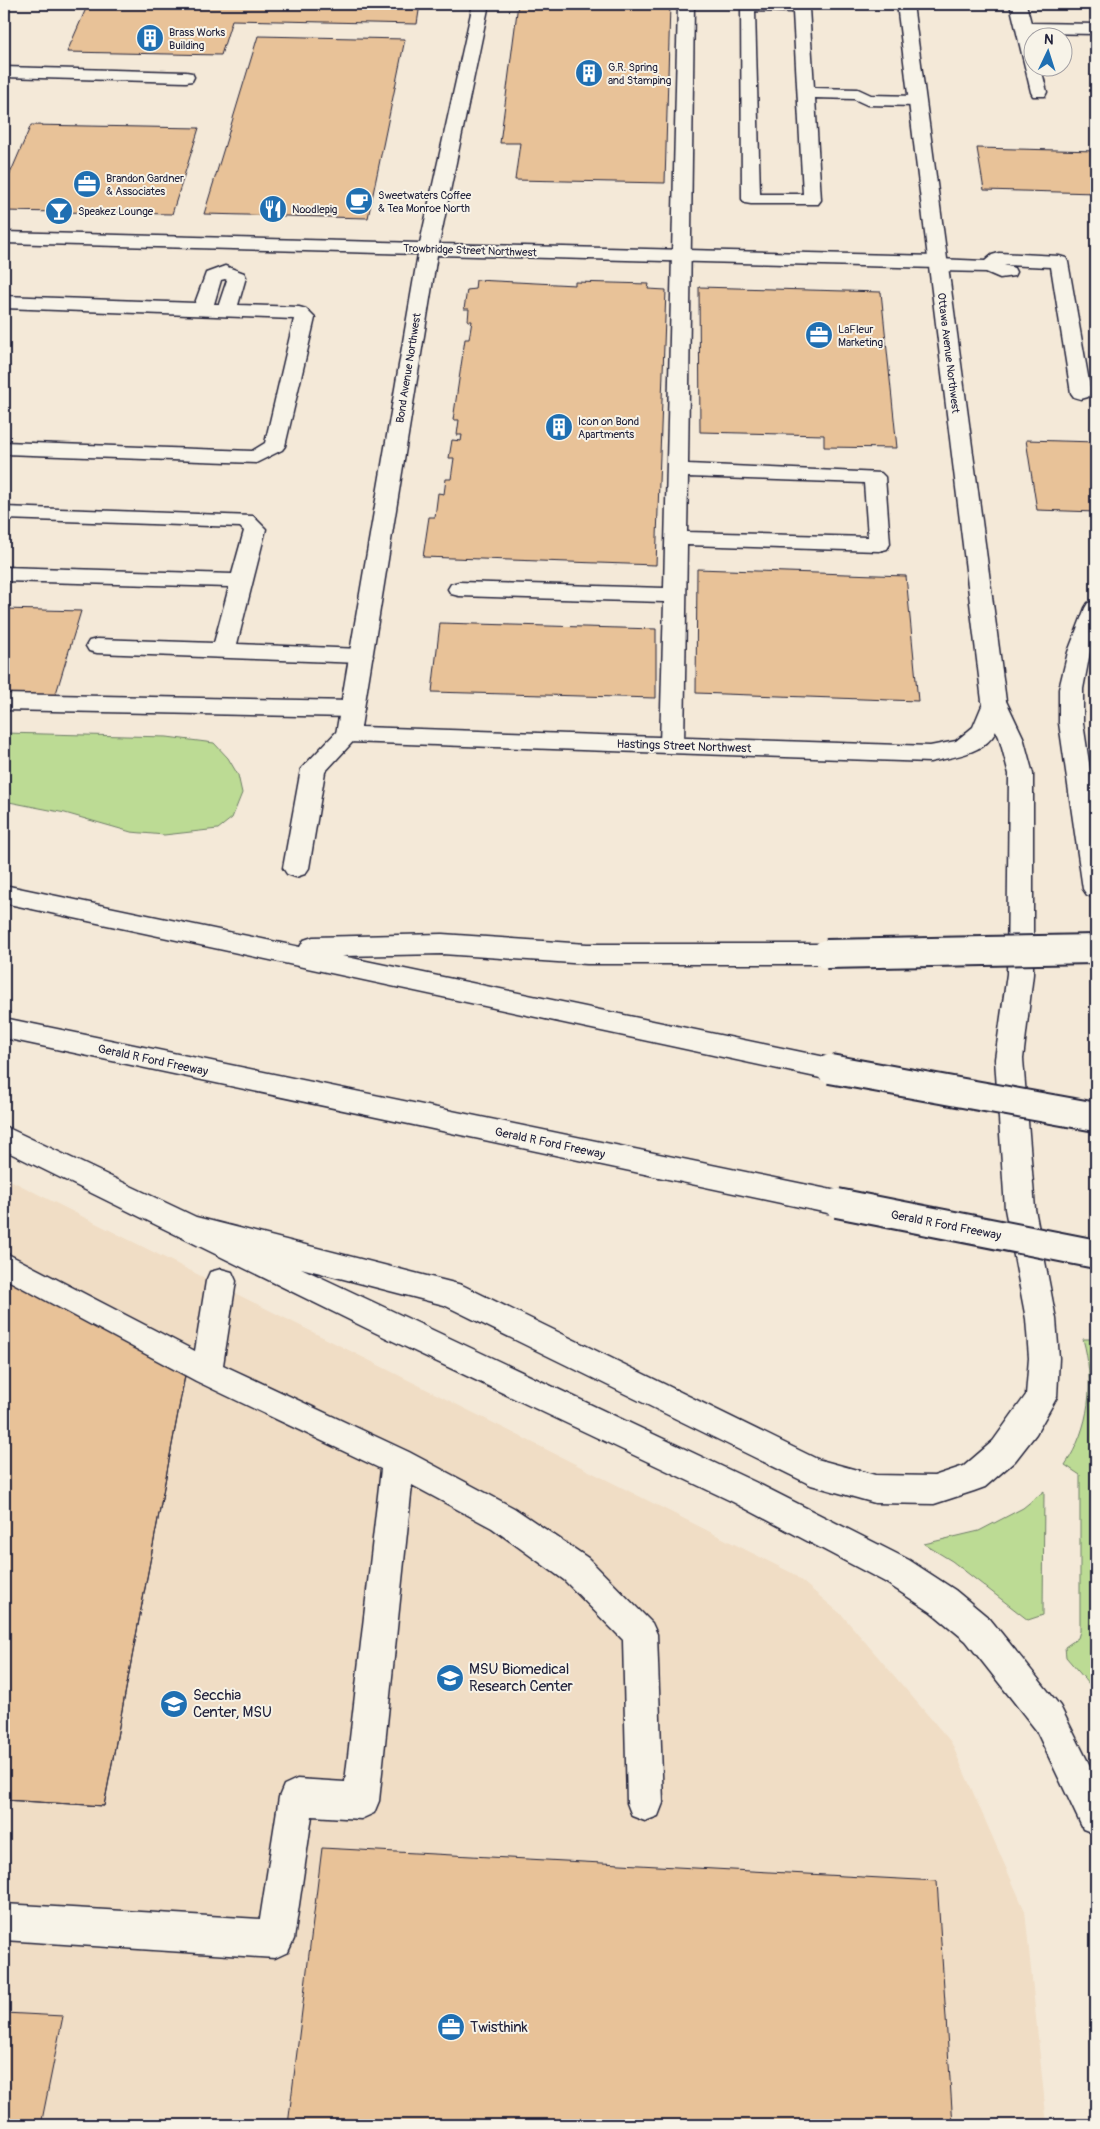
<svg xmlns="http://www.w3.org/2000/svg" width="1100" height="2129" font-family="Pangolin,sans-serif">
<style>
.built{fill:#f0ddc5}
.green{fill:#bcdb94;stroke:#6f7e68}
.building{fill:#e8c298;stroke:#22223b}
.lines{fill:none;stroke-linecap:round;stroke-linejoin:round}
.lane-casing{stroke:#22223b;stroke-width:3}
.street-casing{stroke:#22223b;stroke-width:3}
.secondary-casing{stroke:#22223b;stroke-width:3}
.highway-casing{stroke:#22223b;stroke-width:3}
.lane{fill:#f7f3e8;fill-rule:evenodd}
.street{fill:#f7f3e8;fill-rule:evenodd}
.secondary{fill:#f7f3e8;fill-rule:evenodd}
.highway{fill:#f7f3e8;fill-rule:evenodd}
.highway-bridge-casing{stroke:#22223b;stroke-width:32;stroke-linecap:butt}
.highway-bridge{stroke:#f7f3e8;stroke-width:28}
.labels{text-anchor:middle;stroke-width:4;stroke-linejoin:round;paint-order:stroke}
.far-poi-label{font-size:11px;fill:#22223b;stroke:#f7f3e8;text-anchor:start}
.far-street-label{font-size:11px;fill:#22223b;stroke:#f7f3e8}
.street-label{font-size:12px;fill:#22223b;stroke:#f7f3e8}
.near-poi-label{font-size:15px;fill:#22223b;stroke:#f7f3e8;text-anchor:start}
</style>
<rect width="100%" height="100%" fill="#f4e9d8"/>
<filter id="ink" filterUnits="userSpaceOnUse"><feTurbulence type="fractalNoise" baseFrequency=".02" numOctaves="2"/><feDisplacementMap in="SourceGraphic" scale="10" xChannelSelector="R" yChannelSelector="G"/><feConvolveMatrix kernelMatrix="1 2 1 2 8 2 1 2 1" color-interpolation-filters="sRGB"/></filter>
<g filter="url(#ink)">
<!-- built -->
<path class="built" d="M4 1177 792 1573 842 1615 951 1742 1025 1911 1047 2125H4Z"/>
<!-- green -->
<path class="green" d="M4 733 167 737 214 743 228 758 238 775 242 793 232 818 218 829 164 835 131 832 65 813 4 801Z
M1083 1339H1096V1692L1066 1657 1065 1647 1078 1638 1080 1631V1475L1065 1465C1090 1428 1095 1382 1083 1339Z
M1044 1491 1043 1615 1028 1620 952 1561 924 1544 979 1531 1023 1508Z"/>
<!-- building -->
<path class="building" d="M88 4H420L417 24 232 20 221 55 67 52Z
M518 4H670L665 183 515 180 520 143H500Z
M258 36 405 39 368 218 204 214Z
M31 125 199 128 172 214 4 211V188Z
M977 148 1096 151V193L984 190Z
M476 280 575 285V282L649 284 648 289 666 290 656 565 423 557 429 517H435L438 493 444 494 446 479H451L454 458H449L452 440 461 441 462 435H457L459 420H453L465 339H469L472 321H468L469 309H464L467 290 475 289Z
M699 287 881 292 897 448 824 447V435L700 432Z
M1026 440 1096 442V512L1037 510Z
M697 569 906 576 918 701 696 693Z
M4 609 81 611 54 700 4 698Z
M440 623 656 629V698L432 692Z
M4 1276 40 1277 188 1360 104 1806 4 1800Z
M4 1276 40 1277 188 1360 104 1806 4 1800Z
M322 1848 937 1881 953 2125H288Z
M4 2013 63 2016 41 2125H4Z"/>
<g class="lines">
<!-- lane casing -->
<g class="lane-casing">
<path id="lane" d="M678 4H694L688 464 881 473 885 477 890 544 887 549 879 551 687 545 684 745 680 751 672 753 664 751 660 745 664 602 459 596 451 594 448 589 451 584 459 582 664 588ZM688 477 864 483 868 537 687 532Z
M741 4 807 5 809 8 814 88 858 89 871 95 916 96 922 97 924 101 922 105 916 106 867 105 854 99 815 98 821 200 818 204H751L745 203 742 199ZM755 11 793 12 803 194H760Z
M1010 4H1026L1031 23 1096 24V34L1033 33 1032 68H1041L1047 92 1045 96H1033L1031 92Z
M4 67 186 72 192 73 194 77 192 81 186 82 4 77Z
M999 253 1059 256 1066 258 1068 262 1091 393 1088 397 1081 399 1074 397 1071 393 1051 267 1004 265 1014 268 1016 272 1014 276 1000 278 986 272 938 271 931 269 929 265 931 261 938 259 985 261 992 255Z
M225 266 244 273 246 277 238 305 299 307 306 309 315 318 285 446 282 450 256 463 4 454V442L252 451 265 443 294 319 4 308V296L195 303 206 273ZM225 279 227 280 219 304H214L221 280Z
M4 507 253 516 266 529 237 644 361 649 369 651 373 656 369 661 361 663 97 653 89 651 86 646 89 641 97 639 214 643 229 587 4 581V567L232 574 244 531 240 527 4 519Z
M4 694 352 701 360 704 364 709 360 714 352 717 4 710Z
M348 726 356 728 360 734 325 772 309 868 305 874 296 877 287 874 283 868 301 769 340 728Z
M4 1252 195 1351 206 1281 210 1272 221 1269 232 1272 236 1281 223 1365 409 1452 514 1508 588 1558 652 1623 657 1634 663 1803 658 1816 645 1821 632 1816 627 1803 623 1640 564 1580 492 1528 412 1485 379 1801 374 1813 361 1819 312 1816 294 1939 288 1952 275 1958 4 1940V1904L260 1919 279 1797 284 1785 297 1779 345 1782 381 1469 196 1381 4 1278Z"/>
</g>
<!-- street casing -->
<g class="street-casing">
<path id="street" d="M473 4H489L439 244 937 256 944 258 946 262 944 266 937 268 437 255 361 727 930 746 956 741 973 727 986 696 994 693 1002 696 1006 701C1003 711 1000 722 996 731 985 754 952 757 930 762L348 742 340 740 336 734 418 254 4 243V232L420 243Z"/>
</g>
<!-- secondary casing -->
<g class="secondary-casing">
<path id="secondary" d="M897 4H913L1006 701 1002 706 994 709 986 706 982 701Z"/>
</g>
<!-- highway casing -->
<g class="highway-casing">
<path id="highway" d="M1096 601V637L1090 652 1083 689V723L1096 809V898L1087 895 1083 889 1059 723V689L1068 652 1085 608 1088 603Z
M994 693 1002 696 1006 701 1023 737 1033 774V974L1023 1059 1035 1209 1056 1319 1059 1358 1057 1397 1036 1434 1015 1461 985 1487 974 1491 934 1504 875 1503 811 1485 444 1305 301 1268 755 1482 909 1560 955 1590 990 1619 1060 1706 1096 1778V1834L1083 1829 1036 1730 966 1641 931 1612 885 1582 733 1502 376 1333 4 1150V1126L196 1217 462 1285 817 1459 875 1475 934 1476 964 1466 993 1441 1026 1395 1029 1358 1026 1319 1005 1209 995 1059 1007 974 1009 774 999 737 982 701 986 696Z
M4 885 300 947 304 940 313 937 442 934 587 944H826L835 947 839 954 835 961 826 964H587L442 954 342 956 830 1058 840 1062 844 1069 840 1076 830 1080 4 903Z
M4 1018 837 1191 847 1195 852 1203 847 1211 837 1215 4 1038Z"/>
</g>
<!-- lane -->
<use href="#lane" class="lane"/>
<!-- street -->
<use href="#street" class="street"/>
<!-- secondary -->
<use href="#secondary" class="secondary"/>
<!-- highway -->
<use href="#highway" class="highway"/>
<!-- highway-bridge casing -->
<g class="highway-bridge-casing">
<path id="highway-bridge" d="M826 954 1096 949
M830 1069 1096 1117
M837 1203 1096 1254"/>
</g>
<!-- highway-bridge -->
<use href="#highway-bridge" class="highway-bridge"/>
</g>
</g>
<!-- icons -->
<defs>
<g id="building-disc" transform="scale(1.4375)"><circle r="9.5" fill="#1f6fb2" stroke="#f7f3e8"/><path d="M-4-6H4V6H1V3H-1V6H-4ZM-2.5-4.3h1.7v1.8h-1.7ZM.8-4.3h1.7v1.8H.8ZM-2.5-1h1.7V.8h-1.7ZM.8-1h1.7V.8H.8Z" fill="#fff"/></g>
<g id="office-disc" transform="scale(1.4375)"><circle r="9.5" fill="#1f6fb2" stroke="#f7f3e8"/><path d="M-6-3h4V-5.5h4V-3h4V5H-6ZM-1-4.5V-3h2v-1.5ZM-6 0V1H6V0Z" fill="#fff"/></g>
<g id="cafe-disc" transform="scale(1.4375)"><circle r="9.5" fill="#1f6fb2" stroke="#f7f3e8"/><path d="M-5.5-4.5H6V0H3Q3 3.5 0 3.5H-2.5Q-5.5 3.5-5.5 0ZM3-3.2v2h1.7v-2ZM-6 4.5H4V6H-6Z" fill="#fff"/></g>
<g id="restaurant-disc" transform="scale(1.4375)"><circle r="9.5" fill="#1f6fb2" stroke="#f7f3e8"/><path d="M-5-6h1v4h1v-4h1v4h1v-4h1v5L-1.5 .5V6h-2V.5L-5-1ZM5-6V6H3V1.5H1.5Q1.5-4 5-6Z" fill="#fff"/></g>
<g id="bar-disc" transform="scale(1.4375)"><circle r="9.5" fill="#1f6fb2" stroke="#f7f3e8"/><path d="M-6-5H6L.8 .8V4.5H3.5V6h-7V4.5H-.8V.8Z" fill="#fff"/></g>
<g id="university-disc" transform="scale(1.4375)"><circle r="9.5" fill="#1f6fb2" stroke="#f7f3e8"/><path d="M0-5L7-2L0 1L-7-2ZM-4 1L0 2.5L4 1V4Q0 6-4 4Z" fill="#fff"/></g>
</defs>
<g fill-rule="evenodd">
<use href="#building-disc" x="150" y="38"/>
<use href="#building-disc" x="589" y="73"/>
<use href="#office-disc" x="87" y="184"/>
<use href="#cafe-disc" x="359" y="201"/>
<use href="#restaurant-disc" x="273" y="209"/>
<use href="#bar-disc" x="59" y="211"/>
<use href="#office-disc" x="819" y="335"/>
<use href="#building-disc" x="559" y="427"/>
<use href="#university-disc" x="450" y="1678"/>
<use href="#university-disc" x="174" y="1704"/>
<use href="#office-disc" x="451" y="2027"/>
</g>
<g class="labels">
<!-- far-poi labels -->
<g class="far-poi-label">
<text x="169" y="36">Brass Works<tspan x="169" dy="13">Building</tspan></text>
<text x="608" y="71">G.R. Spring<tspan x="608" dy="13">and Stamping</tspan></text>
<text x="106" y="182">Brandon Gardner<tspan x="106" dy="13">&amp; Associates</tspan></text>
<text x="378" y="199">Sweetwaters Coffee<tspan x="378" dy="13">&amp; Tea Monroe North</tspan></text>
<text x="292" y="213">Noodlepig</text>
<text x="78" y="215">Speakez Lounge</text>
<text x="838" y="333">LaFleur<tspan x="838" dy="13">Marketing</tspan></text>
<text x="578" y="425">Icon on Bond<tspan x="578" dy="13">Apartments</tspan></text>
</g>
<!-- far-street labels -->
<g class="far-street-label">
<text transform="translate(470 250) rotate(2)" y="4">Trowbridge Street Northwest</text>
<text transform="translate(949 353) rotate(83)" y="4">Ottawa Avenue Northwest</text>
<text transform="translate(408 368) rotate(-81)" y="4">Bond Avenue Northwest</text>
</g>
<!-- street labels -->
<g class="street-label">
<text transform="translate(684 746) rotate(2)" y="4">Hastings Street Northwest</text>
<text transform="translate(153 1060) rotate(12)" y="4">Gerald R Ford Freeway</text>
<text transform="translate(550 1143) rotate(12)" y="4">Gerald R Ford Freeway</text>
<text transform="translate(946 1225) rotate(11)" y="4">Gerald R Ford Freeway</text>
</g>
<!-- near-poi labels -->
<g class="near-poi-label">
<text x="469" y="1674">MSU Biomedical<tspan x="469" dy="17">Research Center</tspan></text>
<text x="193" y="1700">Secchia<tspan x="193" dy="17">Center, MSU</tspan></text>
<text x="470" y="2032">Twisthink</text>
</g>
</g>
<!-- margin -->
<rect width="1100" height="2129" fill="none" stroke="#f7f3e8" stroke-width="20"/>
<rect x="10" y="10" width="1080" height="2109" fill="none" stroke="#22223b" stroke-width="2" filter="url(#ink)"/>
<!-- north arrow -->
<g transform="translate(1048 52) rotate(4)"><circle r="24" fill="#f7f3e8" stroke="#a29fa3"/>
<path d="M0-4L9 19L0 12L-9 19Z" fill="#1f6fb2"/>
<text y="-8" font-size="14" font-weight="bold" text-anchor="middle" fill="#22223b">N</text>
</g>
</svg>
